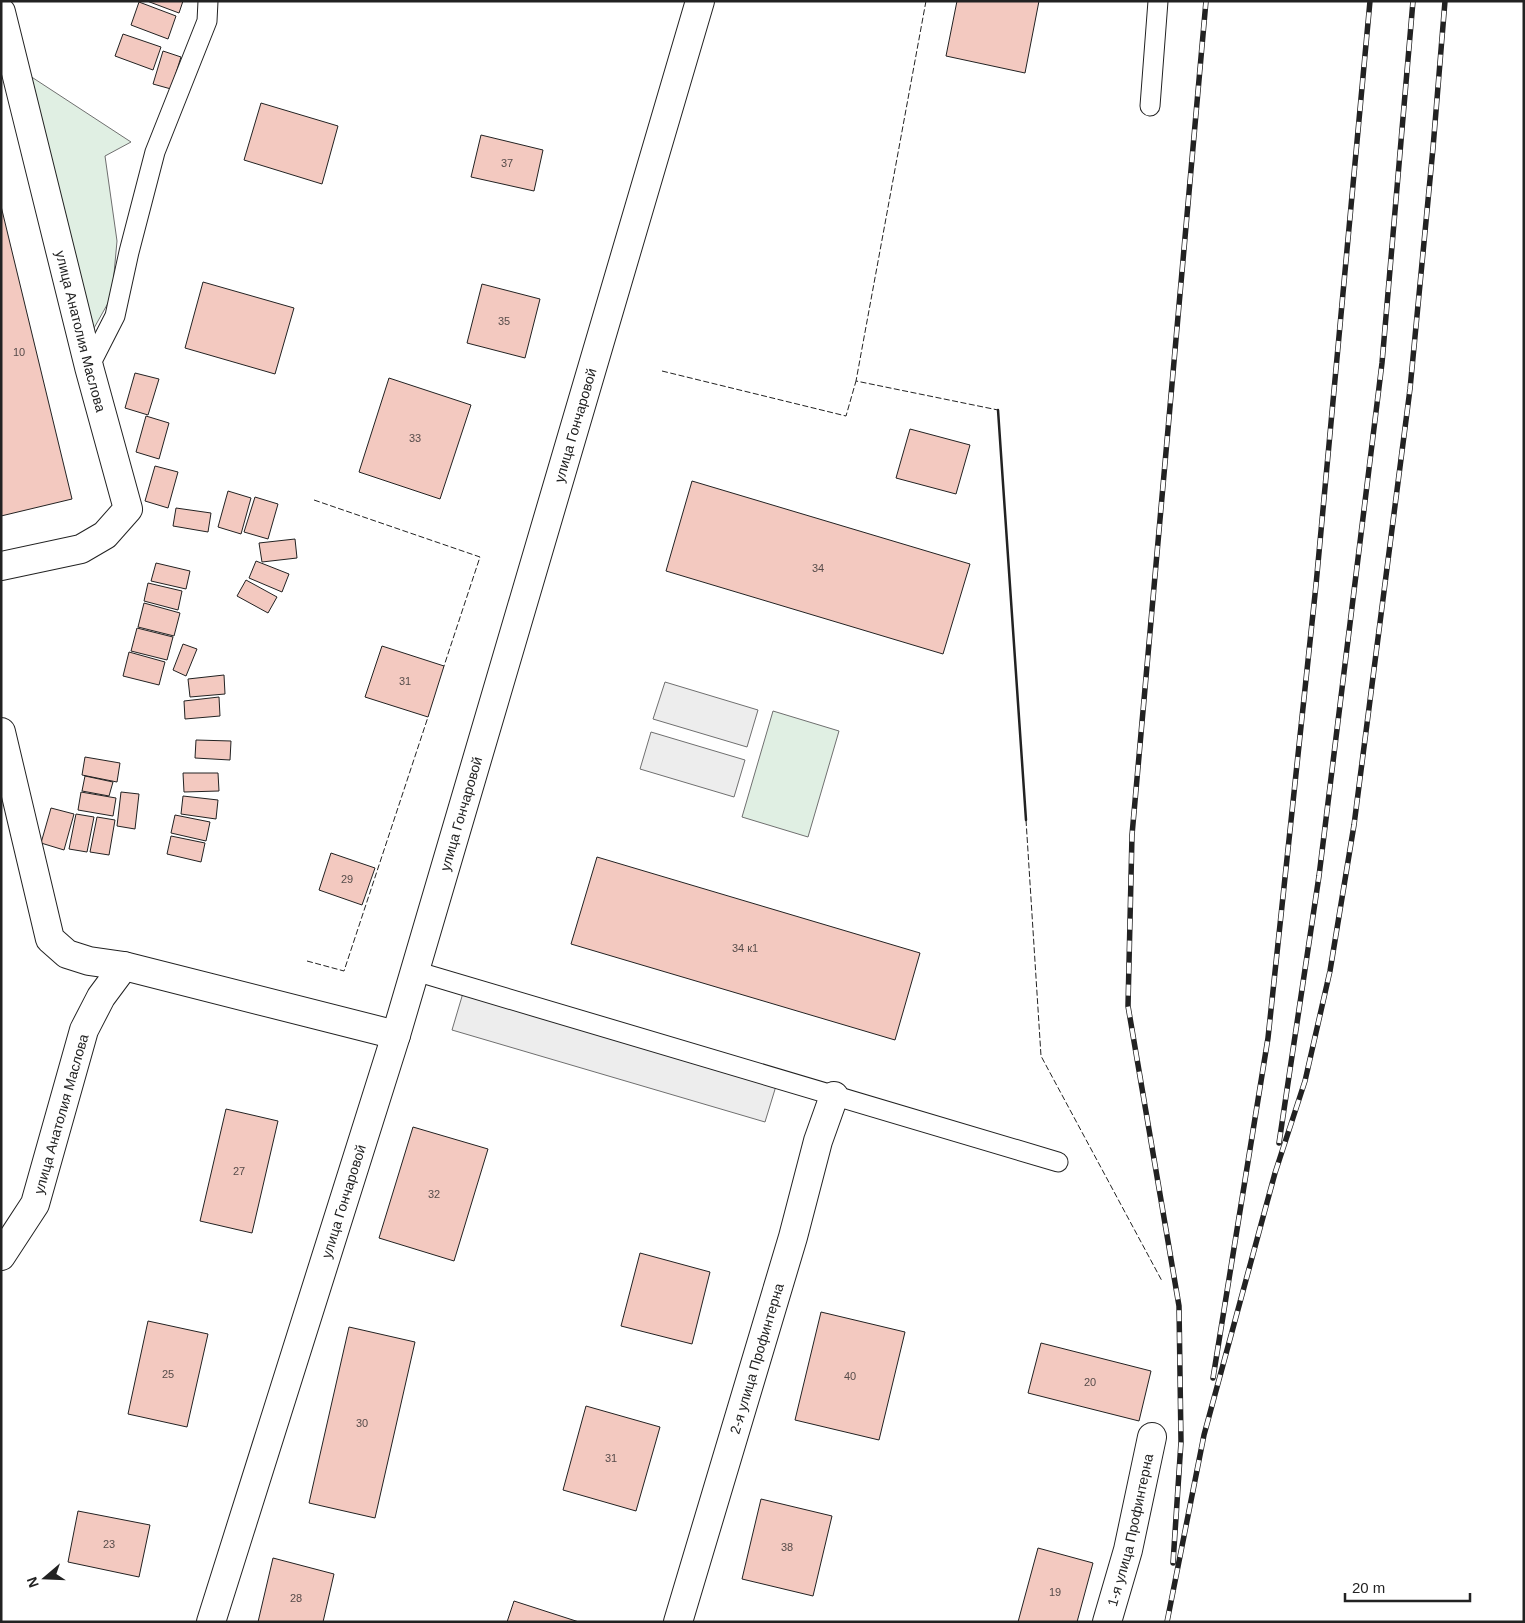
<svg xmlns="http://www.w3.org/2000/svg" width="1525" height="1623" font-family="Helvetica,sans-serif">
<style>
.green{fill:#e0efe3;stroke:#6f6f6f}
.parking{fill:#ededed;stroke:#6f6f6f}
.building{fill:#f3c9c0;stroke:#222}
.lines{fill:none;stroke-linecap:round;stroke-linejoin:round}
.lane-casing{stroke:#222;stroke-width:21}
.street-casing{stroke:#222;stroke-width:30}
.lane{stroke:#fff;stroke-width:19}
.street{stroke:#fff;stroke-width:28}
.rail-casing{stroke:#222;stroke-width:5.5}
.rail{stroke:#fff;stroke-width:4;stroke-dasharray:11;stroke-linecap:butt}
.fence{stroke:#222;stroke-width:1;stroke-dasharray:6 2.5;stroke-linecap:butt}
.wall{stroke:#222;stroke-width:2.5}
.labels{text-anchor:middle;stroke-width:4;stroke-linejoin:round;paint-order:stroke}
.number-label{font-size:11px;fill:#564c4a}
.street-label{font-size:14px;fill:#222;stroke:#fff}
</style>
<rect width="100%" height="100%" fill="#fff"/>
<!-- green -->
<path class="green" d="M27 74 131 142 105 156 117 241 112 296 89 337Z
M773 711 839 731 808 837 742 817Z"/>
<!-- parking -->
<path class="parking" d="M665 682 758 710 747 747 653 719Z
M651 732 745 760 734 797 640 769Z
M463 993 776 1086 765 1122 452 1030Z"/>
<!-- building -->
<path class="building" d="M147 1H183L179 13Z
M957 1H1039L1025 73 946 56Z
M139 2 176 16 168 39 131 25Z
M123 34 161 47 153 70 115 56Z
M163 51 181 57 171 89 153 84Z
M261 103 338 126 322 184 244 160Z
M481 135 543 150 534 191 471 177Z
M1 206 72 499 1 516Z
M203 282 294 308 275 374 185 348Z
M482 284 540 299 525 358 467 343Z
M135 373 159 379 148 415 125 408Z
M389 378 471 405 440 499 359 472Z
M146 416 169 423 159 459 136 452Z
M910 429 970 445 956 494 896 478Z
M155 466 178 472 168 508 145 501Z
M692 481 970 564 943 654 666 571Z
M228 491 251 498 241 534 218 527Z
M255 497 278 504 268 539 244 532Z
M176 508 211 513 208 532 173 526Z
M295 539 297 558 262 562 259 543Z
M256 561 289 574 282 592 249 578Z
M156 563 190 571 186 589 151 581Z
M246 580 277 597 268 613 237 596Z
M148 583 182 591 178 610 144 601Z
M144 603 180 613 174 636 138 627Z
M137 628 173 637 167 660 131 651Z
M183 644 197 649 186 676 173 670Z
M382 646 444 666 428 717 365 697Z
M129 652 165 662 159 685 123 676Z
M224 675 225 694 190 697 188 679Z
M219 697 220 716 185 719 184 701Z
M196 740 231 741 230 760 195 758Z
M85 757 120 763 117 782 82 775Z
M183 773H218L219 791 184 792Z
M85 776 113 782 109 796 82 791Z
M81 792 116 798 113 816 78 810Z
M121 792 139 794 135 829 117 826Z
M183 796 218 800 216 819 181 814Z
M51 808 74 814 64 850 41 843Z
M76 814 94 817 87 852 69 849Z
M175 815 210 822 206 841 171 833Z
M97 817 115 820 109 855 90 852Z
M171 836 205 843 201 862 167 854Z
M331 853 375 868 362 905 319 890Z
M597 857 920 953 895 1040 571 944Z
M226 1109 278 1121 252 1233 200 1221Z
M413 1127 488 1149 454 1261 379 1238Z
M640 1253 710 1272 692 1344 621 1326Z
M821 1312 905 1332 879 1440 795 1420Z
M148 1321 208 1334 187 1427 128 1414Z
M349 1327 415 1342 375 1518 309 1503Z
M1041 1343 1151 1371 1139 1421 1028 1393Z
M586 1406 660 1427 636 1511 563 1490Z
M761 1499 832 1516 813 1596 742 1579Z
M78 1511 150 1525 139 1577 68 1562Z
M1038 1548 1093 1563 1077 1622H1018Z
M273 1558 334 1574 323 1622H258Z
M514 1601 579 1622H507Z"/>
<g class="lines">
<!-- lane casing -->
<g class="lane-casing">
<path id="lane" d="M1150 106 1158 1
M89 367 115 316 129 252 155 152 207 21 208 1
M415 971 1058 1162"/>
</g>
<!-- street casing -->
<g class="street-casing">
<g id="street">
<path id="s1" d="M1 12 89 367 128 509 105 535 81 549 1 566"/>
<path d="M1 732 50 939 67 954 89 961 124 966 101 997 84 1030 35 1204 1 1256"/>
<path d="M124 966 396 1035"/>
<path id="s2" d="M211 1622 396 1035 700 1"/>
<path id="s3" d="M678 1622 793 1237 818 1141 834 1096"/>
<path id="s4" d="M1107 1622 1128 1550 1152 1437"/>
</g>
</g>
<!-- lane -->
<use href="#lane" class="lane"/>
<!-- street -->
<use href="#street" class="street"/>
<!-- rail casing -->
<g class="rail-casing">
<path id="rail" d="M1279 1143 1319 876 1382 363 1413 1
M1213 1378 1268 1038 1316 585 1370 1
M1173 1563 1181 1442 1179 1306 1128 1006 1132 835 1206 1
M1167 1622 1204 1435 1275 1173 1305 1081 1330 971 1354 825 1410 389 1433 148 1445 1"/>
</g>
<!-- rail -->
<use href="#rail" class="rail"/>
<!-- fence -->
<path class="fence" d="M926 1 856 381 998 410
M662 371 846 416 856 381
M314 500 480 557 444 666
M1026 820 1041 1056 1162 1281
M307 961 344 971 428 717"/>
<!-- wall -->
<path class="wall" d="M998 410 1026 820"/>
</g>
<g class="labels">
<!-- number labels -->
<g class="number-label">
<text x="507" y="167">37</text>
<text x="504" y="325">35</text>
<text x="19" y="356">10</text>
<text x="415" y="442">33</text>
<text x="818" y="572">34</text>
<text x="405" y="685">31</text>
<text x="347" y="883">29</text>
<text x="745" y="952">34 к1</text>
<text x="239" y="1175">27</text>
<text x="434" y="1198">32</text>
<text x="168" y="1378">25</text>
<text x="850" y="1380">40</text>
<text x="1090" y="1386">20</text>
<text x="362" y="1427">30</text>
<text x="611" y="1462">31</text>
<text x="109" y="1548">23</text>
<text x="787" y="1551">38</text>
<text x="1055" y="1596">19</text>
<text x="296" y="1602">28</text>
</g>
<!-- street labels -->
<g class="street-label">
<text dy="5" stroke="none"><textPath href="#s1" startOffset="329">улица Анатолия Маслова</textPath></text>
<text dy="5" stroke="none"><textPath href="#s2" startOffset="1251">улица Гончаровой</textPath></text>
<text dy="5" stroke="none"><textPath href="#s2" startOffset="846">улица Гончаровой</textPath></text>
<text transform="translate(61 1114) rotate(-74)" y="5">улица Анатолия Маслова</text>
<text dy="5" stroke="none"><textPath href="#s2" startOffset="441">улица Гончаровой</textPath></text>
<text dy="5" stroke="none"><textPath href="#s3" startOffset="275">2-я улица Профинтерна</textPath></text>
<text dy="5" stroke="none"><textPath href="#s4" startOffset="95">1-я улица Профинтерна</textPath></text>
</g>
</g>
<!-- border -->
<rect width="1525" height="1623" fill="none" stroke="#222222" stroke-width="5"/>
<!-- north arrow -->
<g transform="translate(45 1578) rotate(251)" stroke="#ffffff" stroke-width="4" paint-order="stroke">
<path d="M0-4L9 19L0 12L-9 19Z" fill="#222222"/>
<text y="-8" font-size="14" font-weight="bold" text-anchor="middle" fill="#222222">N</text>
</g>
<!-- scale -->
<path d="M1345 1593v8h125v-8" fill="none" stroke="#222222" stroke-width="2.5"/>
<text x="1352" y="1593" font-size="15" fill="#222222" stroke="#ffffff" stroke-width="4" paint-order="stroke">20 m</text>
</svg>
